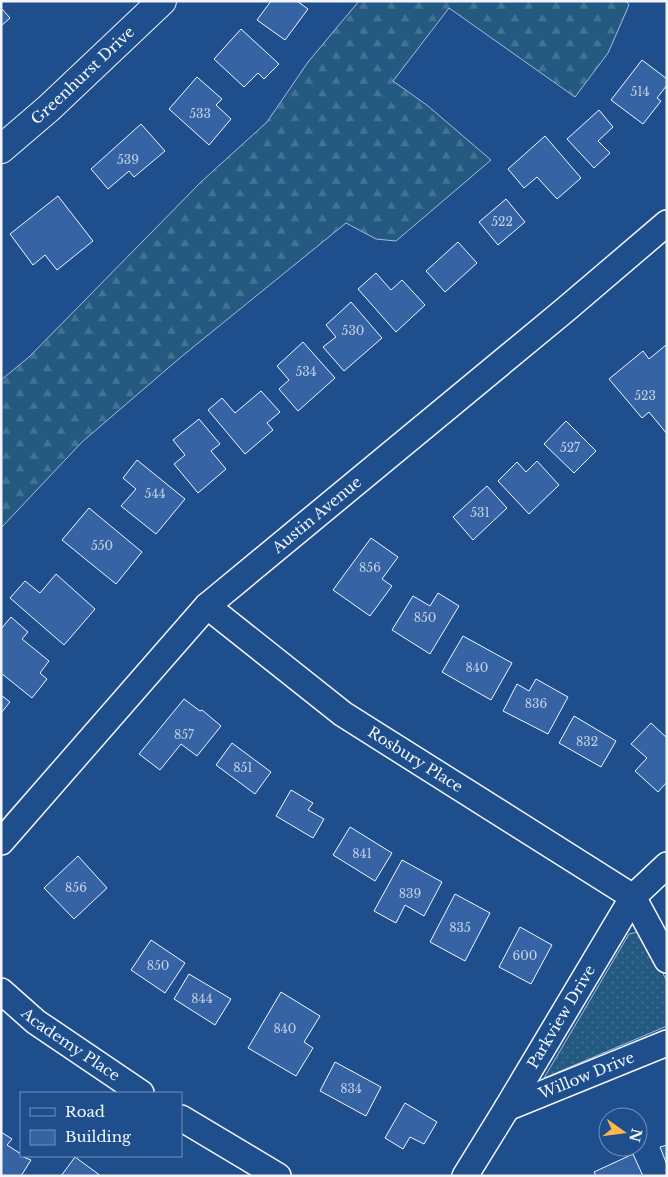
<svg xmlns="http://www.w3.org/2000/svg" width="668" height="1177" font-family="'Libre Baskerville',serif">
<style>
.grass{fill:url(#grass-dots);stroke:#a8bbd7}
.forest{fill:url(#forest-firs);stroke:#a8bbd7}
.building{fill:#3563a3;stroke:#f2f6ff}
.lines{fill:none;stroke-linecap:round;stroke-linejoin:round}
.minor-casing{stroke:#f2f6ff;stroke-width:28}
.tertiary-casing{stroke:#f2f6ff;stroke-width:30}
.minor{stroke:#1f4e8c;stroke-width:25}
.tertiary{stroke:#1f4e8c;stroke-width:28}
.labels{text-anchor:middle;stroke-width:4;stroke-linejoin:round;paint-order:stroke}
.number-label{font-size:12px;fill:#c3d1e8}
.street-label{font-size:15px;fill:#f2f6ff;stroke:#1f4e8c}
</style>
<defs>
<pattern id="grass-dots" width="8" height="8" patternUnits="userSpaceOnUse" patternTransform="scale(1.25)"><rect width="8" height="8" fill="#245a82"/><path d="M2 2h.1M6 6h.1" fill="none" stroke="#447295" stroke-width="1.8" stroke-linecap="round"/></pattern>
<pattern id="forest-firs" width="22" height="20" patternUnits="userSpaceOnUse" patternTransform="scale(1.25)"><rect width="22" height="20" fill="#245a82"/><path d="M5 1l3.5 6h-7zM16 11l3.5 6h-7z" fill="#447295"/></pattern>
</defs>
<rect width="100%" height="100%" fill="#1f4e8c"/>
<!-- grass -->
<path class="grass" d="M637 932 645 940 667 981V1026L544 1078 629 934Z"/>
<!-- forest -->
<path class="forest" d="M359 1H626L629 5 608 53 575 97 449 8 393 81 428 106 491 160 396 241 376 239 346 223 181 357 82 442 1 528V380L29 357 201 182 267 122 308 62Z"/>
<!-- building -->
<path class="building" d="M271 1H297L308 9 285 40 257 20Z
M1 8 10 18 1 26Z
M241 29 279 64 264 79 258 73 244 87 214 59Z
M642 60 667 79V85L657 98 661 101 643 124 611 100Z
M197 77 222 99 216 105 231 119 209 145 169 109Z
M599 110 613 127 598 141 610 153 594 168 567 139Z
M141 124 165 151 134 177 129 171 108 189 91 169Z
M545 136 581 178 557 199 537 177 524 188 508 169Z
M58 196 93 241 57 270 45 255 33 265 10 234Z
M506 199 525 222 498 245 479 222Z
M458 242 477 263 445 292 426 271Z
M376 273 391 290 402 280 425 305 396 332 358 289Z
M351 302 382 338 344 371 323 347 336 337 326 325Z
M303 342 335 378 298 411 279 389 289 380 277 366Z
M666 345 667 346V434L649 412 642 418 609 379 643 351 649 359Z
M261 391 280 412 267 423 273 430 245 454 208 410 222 398 235 413Z
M199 419 220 444 211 451 226 469 198 493 174 464 185 455 173 440Z
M566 421 596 451 574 473 544 444Z
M137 460 185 499 156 534 121 506 136 489 123 478Z
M537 461 559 485 529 514 498 481 517 462 526 472Z
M487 486 507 508 473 540 453 517Z
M89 508 142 552 116 584 62 540Z
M371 538 398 557 382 579 392 586 370 616 333 590Z
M56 574 95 609 64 645 10 598 25 581 40 593Z
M438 593 459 606 430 654 392 630 413 596 430 606Z
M11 617 28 632 22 639 49 661 40 673 47 679 32 698 1 673V629Z
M463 636 512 663 491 700 442 672Z
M536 679 568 697 548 734 503 711 517 684 529 691Z
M1 695 10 702 1 713Z
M184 699 200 711 202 710 221 726 197 756 181 744 160 770 139 754Z
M574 716 616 741 601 767 559 743Z
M651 723 667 738V782L658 792 635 771 647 758 631 744Z
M232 743 271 772 255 794 216 765Z
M291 790 313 803 308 810 324 819 313 838 276 816Z
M350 827 392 853 375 881 333 855Z
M78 856 107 888 74 919 44 888Z
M402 860 442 882 424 916 405 905 396 923 374 911Z
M455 894 490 913 465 961 430 942Z
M520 927 552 945 531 984 499 967Z
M151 940 185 963 165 993 131 970Z
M189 974 231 999 215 1025 174 999Z
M281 992 320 1016 304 1042 313 1048 296 1076 248 1048Z
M335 1062 381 1087 366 1116 320 1091Z
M405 1103 437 1122 424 1144 410 1137 403 1149 385 1138Z
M1 1132 12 1139 7 1145 21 1154V1156L31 1160 21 1176H1Z
M667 1145V1165L660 1147Z
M633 1154 643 1176H596L594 1172Z
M75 1157 101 1176H61Z"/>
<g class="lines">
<!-- minor casing -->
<g class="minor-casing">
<g id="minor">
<path id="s1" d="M207 606 343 714 633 897 667 960"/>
<path id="s2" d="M1 842 207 606 565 310 667 223"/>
<path id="s3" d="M1 991 36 1022 141 1093"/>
<path id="s4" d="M507 1108 667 1043"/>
<path d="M181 1118 278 1176"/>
<path id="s5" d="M465 1176 507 1108 633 897 667 865"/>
</g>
</g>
<!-- tertiary casing -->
<g class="tertiary-casing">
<g id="tertiary">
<path id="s6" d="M1 149 49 108 162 1"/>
</g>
</g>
<!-- minor -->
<use href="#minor" class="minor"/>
<!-- tertiary -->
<use href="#tertiary" class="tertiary"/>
</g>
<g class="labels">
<!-- number labels -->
<g class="number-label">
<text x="640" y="96">514</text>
<text x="200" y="118">533</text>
<text x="128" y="164">539</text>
<text x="502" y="226">522</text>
<text x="353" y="335">530</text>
<text x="306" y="376">534</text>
<text x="645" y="400">523</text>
<text x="570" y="452">527</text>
<text x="155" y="498">544</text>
<text x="480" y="517">531</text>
<text x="102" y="550">550</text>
<text x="370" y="572">856</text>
<text x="425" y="622">850</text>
<text x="477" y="672">840</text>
<text x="536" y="708">836</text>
<text x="184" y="739">857</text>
<text x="587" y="746">832</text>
<text x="243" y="772">851</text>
<text x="362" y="858">841</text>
<text x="76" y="892">856</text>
<text x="410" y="898">839</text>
<text x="460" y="932">835</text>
<text x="525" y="960">600</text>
<text x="158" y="970">850</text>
<text x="202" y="1003">844</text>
<text x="285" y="1033">840</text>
<text x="351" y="1093">834</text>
</g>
<!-- street labels -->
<g class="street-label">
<text dy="5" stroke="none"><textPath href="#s6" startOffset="110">Greenhurst Drive</textPath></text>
<text dy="5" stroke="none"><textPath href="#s2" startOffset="456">Austin Avenue</textPath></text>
<text dy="5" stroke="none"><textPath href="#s1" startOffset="259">Rosbury Place</textPath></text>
<text dy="5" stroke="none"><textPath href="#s5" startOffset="186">Parkview Drive</textPath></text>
<text dy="5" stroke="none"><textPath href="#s3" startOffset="88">Academy Place</textPath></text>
<text dy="5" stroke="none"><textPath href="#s4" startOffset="86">Willow Drive</textPath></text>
</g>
</g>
<!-- border -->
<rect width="668" height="1177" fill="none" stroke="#f2f6ff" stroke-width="5"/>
<!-- legend -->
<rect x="20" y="1092" width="162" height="65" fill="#1f4e8c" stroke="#7391ba"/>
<rect x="30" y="1108" width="25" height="8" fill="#1f4e8c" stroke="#7391ba"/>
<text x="65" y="1117" font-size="15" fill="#f2f6ff">Road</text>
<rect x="30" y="1130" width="25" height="15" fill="#3563a3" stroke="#7391ba"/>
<text x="65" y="1142" font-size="15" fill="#f2f6ff">Building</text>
<!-- north arrow -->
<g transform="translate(623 1132) rotate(104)"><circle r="24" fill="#1f4e8c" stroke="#7391ba"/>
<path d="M0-4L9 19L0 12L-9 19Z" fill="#ffb74d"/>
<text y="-8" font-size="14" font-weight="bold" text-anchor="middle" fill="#f2f6ff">N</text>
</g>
</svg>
